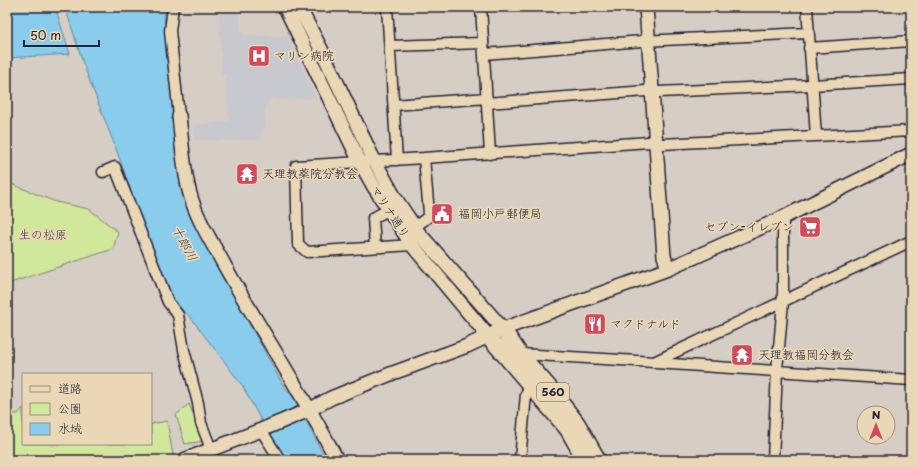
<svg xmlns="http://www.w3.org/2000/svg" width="918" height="467" font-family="'Playpen Sans','Klee One',sans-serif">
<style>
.built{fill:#c8c8cf}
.green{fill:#d1e79c;stroke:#7a846c}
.water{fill:#8acceb;stroke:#6088a5}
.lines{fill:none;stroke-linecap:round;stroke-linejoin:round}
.street-casing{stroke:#22223b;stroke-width:13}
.secondary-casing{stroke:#22223b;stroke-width:16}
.primary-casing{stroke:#22223b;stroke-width:18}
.street{stroke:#ead7b5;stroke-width:10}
.secondary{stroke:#ead7b5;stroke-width:13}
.primary{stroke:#ead7b5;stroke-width:15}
.labels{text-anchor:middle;stroke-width:3.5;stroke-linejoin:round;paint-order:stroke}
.shield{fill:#ead7b5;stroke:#5e5860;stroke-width:1}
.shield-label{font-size:11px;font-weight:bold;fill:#22223b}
.poi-label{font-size:12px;fill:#22223b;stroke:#ead7b5;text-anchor:start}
.street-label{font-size:12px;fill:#22223b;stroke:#ead7b5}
.park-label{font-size:12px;fill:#3c404a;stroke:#ead7b5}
.water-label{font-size:13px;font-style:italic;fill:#37445e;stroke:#ead7b5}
</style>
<rect width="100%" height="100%" fill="#d6cec4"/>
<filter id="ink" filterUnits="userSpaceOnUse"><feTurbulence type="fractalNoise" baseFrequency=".025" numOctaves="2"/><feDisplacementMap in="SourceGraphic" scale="8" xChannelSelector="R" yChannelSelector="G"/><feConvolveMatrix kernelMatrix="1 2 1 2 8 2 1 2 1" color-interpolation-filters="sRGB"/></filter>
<g filter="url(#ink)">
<!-- built -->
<path class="built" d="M239 8 241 32 245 35 278 36 286 35 316 98 277 100 272 98 265 107 264 129 259 140H194L193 125 229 121 226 75H222L219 9Z"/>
<!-- green -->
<path class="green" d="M7 181 9 183 56 202 89 209 118 232 113 249 7 284Z
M189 404 204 441 185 444 176 415Z
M23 408V444H51L53 445 56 444H151V424L167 421 173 456 164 460H7V414H18Z"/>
<!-- water -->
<path class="water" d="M7 7H55L70 54 7 58Z
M65 7H167L164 16 179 171 192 218 284 387 295 399 326 460H285L271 439 242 385 191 318 174 302 143 227 118 154 84 66Z"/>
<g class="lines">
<!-- street casing -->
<g class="street-casing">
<path id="street" d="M173 7 170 31 179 116
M387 7 397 160
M481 7 490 154
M807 7 816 136
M390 46 483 43
M809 48 911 41
M484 54 642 41 808 33
M487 103 646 91 659 92 812 85 911 79
M394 105 487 98
M103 172 115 167 168 302 178 315 184 350 198 403 201 423 211 449
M415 227 428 217 429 213 424 158
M412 245 307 252 298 244 296 166 424 158 649 142 662 144 911 131
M375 247 373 218 388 210
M520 354 654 362 911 241
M656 363 911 380
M261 430 280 460
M520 460 526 394 531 386
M773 460 777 370 783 302V223L780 219"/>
</g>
<!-- secondary casing -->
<g class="secondary-casing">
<path id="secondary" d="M285 7 360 162 374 187 412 245 488 336
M299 7 321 49 371 154 395 198 418 232 503 329
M646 7 664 256 668 269
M179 116C182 142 183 169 190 194 197 220 213 244 226 268 262 333 303 394 337 460
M184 460 261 430 309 410 331 398 393 373 467 346 503 329 668 269 780 219 911 154"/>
</g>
<!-- primary casing -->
<g class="primary-casing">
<path id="primary" d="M503 329 520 354 549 387 577 423 598 460
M488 336 568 430 585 460"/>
</g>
<!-- street -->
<use href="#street" class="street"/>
<!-- secondary -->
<use href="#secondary" class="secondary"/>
<!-- primary -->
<use href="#primary" class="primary"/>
</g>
</g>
<!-- icons -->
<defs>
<g id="hospital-square" transform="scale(1.15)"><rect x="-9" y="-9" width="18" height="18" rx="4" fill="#d1495b" stroke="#ead7b5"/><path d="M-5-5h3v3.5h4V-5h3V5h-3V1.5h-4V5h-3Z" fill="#fff"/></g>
<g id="temple-square" transform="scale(1.15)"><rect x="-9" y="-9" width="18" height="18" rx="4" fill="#d1495b" stroke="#ead7b5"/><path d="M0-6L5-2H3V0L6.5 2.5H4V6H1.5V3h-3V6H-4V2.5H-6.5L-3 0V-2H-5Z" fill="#fff"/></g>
<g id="civic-square" transform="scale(1.15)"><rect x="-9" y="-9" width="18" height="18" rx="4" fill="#d1495b" stroke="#ead7b5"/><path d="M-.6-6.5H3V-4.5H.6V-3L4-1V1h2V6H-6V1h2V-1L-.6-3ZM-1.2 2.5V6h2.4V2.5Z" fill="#fff"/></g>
<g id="supermarket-square" transform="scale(1.15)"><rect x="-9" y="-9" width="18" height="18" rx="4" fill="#d1495b" stroke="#ead7b5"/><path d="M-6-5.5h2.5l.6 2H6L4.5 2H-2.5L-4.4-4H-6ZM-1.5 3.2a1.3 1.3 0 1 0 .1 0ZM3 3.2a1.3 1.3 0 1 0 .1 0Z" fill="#fff"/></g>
<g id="restaurant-square" transform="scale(1.15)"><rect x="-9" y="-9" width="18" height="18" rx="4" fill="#d1495b" stroke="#ead7b5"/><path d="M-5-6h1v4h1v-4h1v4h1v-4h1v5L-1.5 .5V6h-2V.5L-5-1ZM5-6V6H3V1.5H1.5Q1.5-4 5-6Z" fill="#fff"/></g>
</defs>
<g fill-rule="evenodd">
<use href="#hospital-square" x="259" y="56"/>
<use href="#temple-square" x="247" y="174"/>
<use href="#civic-square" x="442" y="214"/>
<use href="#supermarket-square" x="810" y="227"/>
<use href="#restaurant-square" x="595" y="324"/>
<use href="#temple-square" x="742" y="355"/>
</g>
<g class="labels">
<!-- shield labels -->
<rect class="shield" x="537" y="383" width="32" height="18" rx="3"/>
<g class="shield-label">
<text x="553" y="396">560</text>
</g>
<!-- poi labels -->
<g class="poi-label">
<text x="274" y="60">マリン病院</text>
<text x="262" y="178">天理教薬院分教会</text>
<text x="458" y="218">福岡小戸郵便局</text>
<text x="794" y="231" text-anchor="end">セブン-イレブン</text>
<text x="610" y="328">マクドナルド</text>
<text x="758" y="359">天理教福岡分教会</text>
</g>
<!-- street labels -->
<g class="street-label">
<text transform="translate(390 212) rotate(57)" y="4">マリナ通り</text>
</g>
<!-- park labels -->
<g class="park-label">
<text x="43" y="239">生の松原</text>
</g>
<!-- water labels -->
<g class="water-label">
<text transform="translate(185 243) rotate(62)" y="5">十郎川</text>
</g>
</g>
<!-- margin -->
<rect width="918" height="467" fill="none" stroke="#ead7b5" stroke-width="24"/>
<rect x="12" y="12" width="894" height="443" fill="none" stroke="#22223b" stroke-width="1.5" filter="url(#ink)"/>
<!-- legend -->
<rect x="22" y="373" width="130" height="72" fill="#ead7b5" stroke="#9a8f84"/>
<rect x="30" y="386" width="20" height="6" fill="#ead7b5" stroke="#9a8f84"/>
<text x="58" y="393" font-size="12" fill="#22223b">道路</text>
<rect x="30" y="403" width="20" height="12" fill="#d1e79c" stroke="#9a8f84"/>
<text x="58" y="413" font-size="12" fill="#22223b">公園</text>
<rect x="30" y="423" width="20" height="12" fill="#8acceb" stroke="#9a8f84"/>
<text x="58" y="433" font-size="12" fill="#22223b">水域</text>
<!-- north arrow -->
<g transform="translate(876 425)"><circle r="19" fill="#ead7b5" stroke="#9a8f84"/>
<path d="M0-3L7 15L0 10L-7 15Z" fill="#d1495b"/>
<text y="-6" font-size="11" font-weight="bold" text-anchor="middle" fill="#22223b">N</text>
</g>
<!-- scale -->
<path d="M24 40v6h75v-6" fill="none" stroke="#22223b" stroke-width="2"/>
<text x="30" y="40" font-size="12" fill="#22223b" stroke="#ead7b5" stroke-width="3" paint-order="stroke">50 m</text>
</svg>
